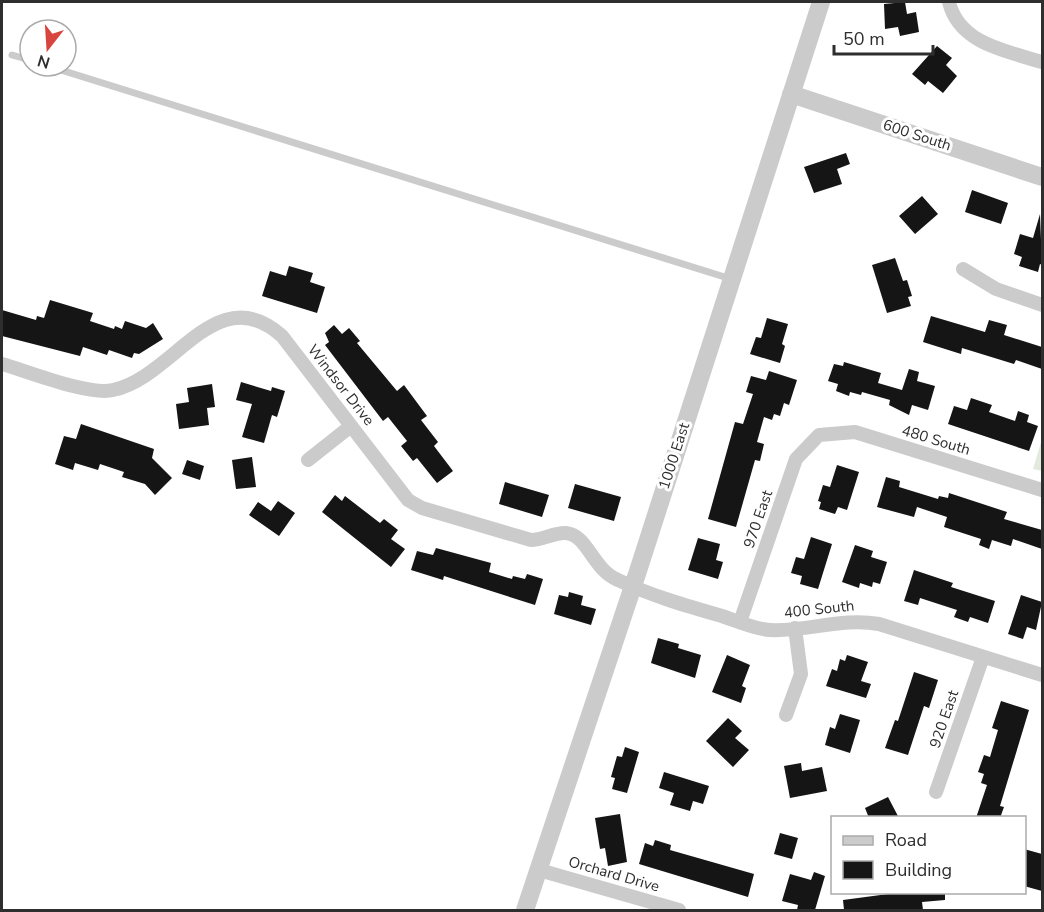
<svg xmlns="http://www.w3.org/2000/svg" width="1044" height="912" font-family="'Nunito Sans',sans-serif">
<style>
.green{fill:#e2eadd}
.building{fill:#151515}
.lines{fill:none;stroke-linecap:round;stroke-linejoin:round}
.service{stroke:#cbcbcb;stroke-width:7}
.minor{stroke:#cbcbcb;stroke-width:14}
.tertiary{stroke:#cbcbcb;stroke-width:18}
.labels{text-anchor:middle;stroke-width:6;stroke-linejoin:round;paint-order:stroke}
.street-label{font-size:15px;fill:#2e2e2e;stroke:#fff}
</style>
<rect width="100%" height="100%" fill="#fff"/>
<!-- green -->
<path class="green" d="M1042 439V471L1033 469Z"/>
<!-- building -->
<path class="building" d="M905 2 907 14 916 12 919 32 900 36 898 27 885 29 884 4Z
M937 46 952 58 946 65 957 76 943 93 928 81 925 85 912 74Z
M846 153 850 164 837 169 842 184 814 193 804 167Z
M972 190 1008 203 1001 224 965 212Z
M922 196 938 214 915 234 899 216Z
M1040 214 1042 265 1040 264 1038 272 1019 266 1022 257 1014 254 1020 234 1033 238Z
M895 258 903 281 907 280 912 296 908 297 911 306 887 313 872 265Z
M289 266 313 273 310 282 325 287 317 313 262 296 270 271 286 276Z
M50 300 93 313 90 321 114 329 115 326 122 329 125 321 146 328 153 323 163 339 139 354 134 353 132 358 109 350 107 355 83 347 80 356 2 336V310L36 320 37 316 44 318Z
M931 316 985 332 989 320 1007 325 1004 335 1042 347V369L1016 360 1014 364 962 348 961 354 923 342Z
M767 318 788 324 782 344 785 346 780 363 750 354 756 337 761 338Z
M334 325 342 334 349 328 360 341 357 343 397 391 404 385 427 416 421 420 438 442 434 446 453 471 437 483 417 458 413 461 401 446 407 441 388 417 383 421 325 345 329 342 325 333Z
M844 362 881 373 878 383 902 390 909 369 919 372 917 381 935 386 928 410 912 405 909 415 889 405 890 400 862 392 861 395 850 392 849 396 836 391 838 384 828 381 834 364 843 366Z
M769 371 797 380 789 405 784 403 780 416 774 414 772 420 764 417 757 442 764 444 760 461 755 460 736 527 708 519 735 422 743 424 753 394 746 392 751 376 766 380Z
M241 382 271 391 272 387 285 391 277 417 272 415 264 443 242 437 252 404 236 400Z
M212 384 215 407 207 408 209 425 179 429 176 404 189 402 187 388Z
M971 398 992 405 989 412 1015 421 1018 411 1029 415 1027 422 1038 426 1029 451 948 424 954 406 967 410Z
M81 424 154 449 152 458 172 478 155 495 145 484 122 477 124 472 100 464 98 470 75 463 73 470 55 464 64 436 76 439Z
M252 457 256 487 236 489 232 460Z
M187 460 204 466 200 480 182 474Z
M837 465 859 472 847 510 838 507 835 514 819 509 821 502 818 501 823 485 830 487Z
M886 477 900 481 899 487 938 499 939 496 948 498 949 493 1007 512 1004 519 1042 530V549L1013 539 1011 546 992 540 989 549 979 545 981 539 944 527 947 517 917 507 914 517 877 507Z
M505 482 549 495 542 517 499 504Z
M575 484 621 497 614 521 568 508Z
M335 495 342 501 345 496 380 523 384 519 398 530 391 539 405 549 391 567 322 512Z
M278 501 295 513 279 536 249 515 258 502 271 511Z
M811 537 832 544 818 589 800 584 802 576 791 573 796 557 804 559Z
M698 538 720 544 716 560 723 562 718 579 688 570Z
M855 545 873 551 871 557 887 562 880 584 873 582 872 587 860 583 859 588 842 582Z
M436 548 491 563 489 572 512 579 513 576 525 579 527 574 543 579 535 605 444 576 443 580 411 570 417 551 433 555Z
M914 570 953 583 951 587 995 601 988 623 970 617 968 622 954 617 957 610 920 598 918 605 904 601Z
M569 592 583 596 581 605 596 609 591 625 554 614 559 595 568 597Z
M1021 595 1042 602 1036 630 1027 627 1023 639 1008 634Z
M658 638 679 644 678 648 701 655 695 678 651 663Z
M727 655 750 665 742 686 746 688 741 703 712 692Z
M847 655 868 662 861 681 871 684 866 698 826 686 832 669 837 671 840 659 845 661Z
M914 672 938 680 929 708 924 706 908 755 885 748 895 720 898 721Z
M1001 701 1029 710 1000 806 1004 807 1000 818H976L987 785 981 783 984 774 978 772 984 755 990 757 998 730 992 728Z
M840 714 860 720 850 753 825 745 830 727 835 729Z
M728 718 742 731 735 738 749 750 733 767 706 741Z
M625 747 639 752 627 793 612 789 615 778 611 777 617 756 622 757Z
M801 763 802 771 822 767 827 791 790 798 784 766Z
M664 772 709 786 703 804 693 801 690 811 670 805 674 793 659 788Z
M888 797 899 818H869L865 808Z
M620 814 627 862 608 866 605 848 600 849 595 818Z
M780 833 798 838 792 859 774 854Z
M655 840 671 845 670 850 754 874 748 897 639 864 645 843 653 846Z
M1024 849 1042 854V891L1024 886Z
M814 872 825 876 815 910H797L798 905 782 901 790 874 811 880Z
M903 892H945V900L922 902 923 910H844L843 900Z"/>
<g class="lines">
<!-- service -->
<path class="service" d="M12 55 30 60
M48 66 731 279"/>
<!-- minor -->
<path class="minor" d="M949 2C959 44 1007 51 1042 62
M963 269 996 289 1042 305
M2 364C27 371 89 396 113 390 175 377 216 277 282 336L408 500 422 508 531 540C543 540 555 532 566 533 588 535 592 569 618 580 652 596 687 606 722 616 737 621 754 629 770 630 807 632 842 617 879 624L1042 675
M308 460 351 426
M740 622 796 459 819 435 855 432 1042 490
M786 715 801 674 795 628
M936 792 983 657
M539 870 679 910"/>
<!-- tertiary -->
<path class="tertiary" d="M791 94 1042 177
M525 910 638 571 821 2"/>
</g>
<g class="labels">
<!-- street labels -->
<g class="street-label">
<text transform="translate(917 135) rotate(18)" y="5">600 South</text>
<text transform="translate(341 385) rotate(52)" y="5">Windsor Drive</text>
<text transform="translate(936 440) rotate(17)" y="5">480 South</text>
<text transform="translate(674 456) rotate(-72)" y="5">1000 East</text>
<text transform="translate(758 519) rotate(-71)" y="5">970 East</text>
<text transform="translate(819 609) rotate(-6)" y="5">400 South</text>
<text transform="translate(944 719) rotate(-71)" y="5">920 East</text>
<text transform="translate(614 874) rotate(16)" y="5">Orchard Drive</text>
</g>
</g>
<!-- border -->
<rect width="1044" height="912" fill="none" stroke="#2e2e2e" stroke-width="6"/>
<!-- legend -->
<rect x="831" y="816" width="195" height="78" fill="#ffffff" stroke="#ababab" stroke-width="1.5"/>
<rect x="843" y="836" width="30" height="9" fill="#cbcbcb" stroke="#ababab" stroke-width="1.5"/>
<text x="885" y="846" font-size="18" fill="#2e2e2e">Road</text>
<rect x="843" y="861" width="30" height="18" fill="#151515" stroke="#ababab" stroke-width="1.5"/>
<text x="885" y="876" font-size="18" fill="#2e2e2e">Building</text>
<!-- north arrow -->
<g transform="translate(48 48) rotate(197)"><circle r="28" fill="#ffffff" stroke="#ababab" stroke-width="1.5"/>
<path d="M0-4.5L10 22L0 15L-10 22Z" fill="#d7453e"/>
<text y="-9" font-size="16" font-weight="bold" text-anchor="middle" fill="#2e2e2e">N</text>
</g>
<!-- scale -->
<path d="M834 45v9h99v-9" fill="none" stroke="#2e2e2e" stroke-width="3"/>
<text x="843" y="45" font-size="18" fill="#2e2e2e" stroke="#ffffff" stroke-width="4.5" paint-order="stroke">50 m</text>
</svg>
